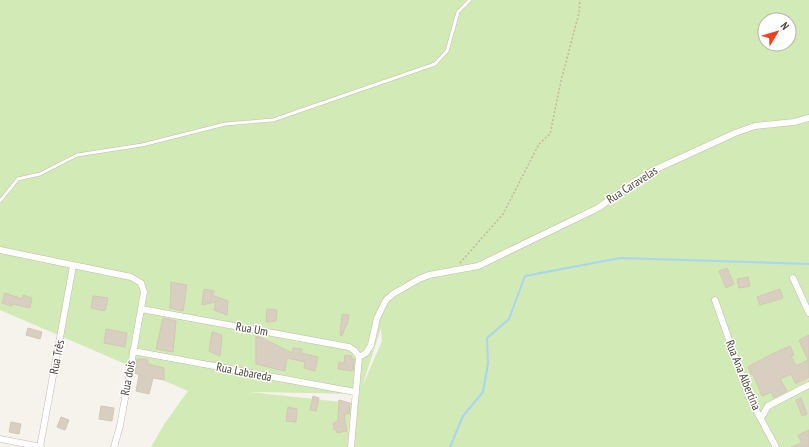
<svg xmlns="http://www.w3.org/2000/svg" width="809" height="447" font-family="'PT Sans Narrow',sans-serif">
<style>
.green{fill:#d2eab5;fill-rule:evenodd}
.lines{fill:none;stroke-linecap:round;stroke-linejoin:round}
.stream{stroke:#a9d4f2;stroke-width:2}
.building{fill:#d8cfc1;stroke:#d3c7b4}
.lane-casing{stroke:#c2bbae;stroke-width:4}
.street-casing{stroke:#c2bbae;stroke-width:7}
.path{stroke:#c4b79f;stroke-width:1.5;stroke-dasharray:2 2;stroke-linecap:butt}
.lane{stroke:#fff;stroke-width:3}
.street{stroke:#fff;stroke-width:6}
.labels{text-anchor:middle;stroke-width:3;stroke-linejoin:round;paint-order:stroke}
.street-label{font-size:12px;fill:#4b4439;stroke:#fff}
</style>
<rect width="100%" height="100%" fill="#f6f3ec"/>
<!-- green -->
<path class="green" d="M0 0H809V447H151L165 423 188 391 0 310ZM765 20H789V44H765ZM381 328 382 341 362 387ZM250 392 359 394 351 403Z"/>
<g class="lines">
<!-- stream -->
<path class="stream" d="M450 447 463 416 483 392 488 364 487 338 509 319 525 276 620 258 809 264"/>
</g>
<!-- building -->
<path class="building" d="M727 268 734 284 726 288 719 271Z
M748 277 750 286 739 288 737 279Z
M171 282 187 285 183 311 170 308Z
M204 289 214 291 212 295 228 301 227 315 214 310 216 302 202 305Z
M780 289 783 298 760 305 757 297Z
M5 293 22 299 23 295 32 298 30 308 13 304 12 306 2 303Z
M93 296 108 298 105 311 91 308Z
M267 309 277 310 276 321 266 322Z
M342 314 349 315 347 325H346L342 336 340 335Z
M163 318 176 321 173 352 156 349Z
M28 328 42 332 40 339 26 335Z
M106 329 127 333 125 347 104 343Z
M212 332 222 335 220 356 209 351Z
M256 335 292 353 293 348 302 349 301 353 318 357 315 371 304 368 305 362 287 358 285 371 256 364Z
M809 335V377L796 384 791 374 780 379 787 391 774 398 771 392 762 396 753 374H751L748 367 774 353 790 346 794 355 791 356 796 366 808 360 799 340Z
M345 355 352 356 351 359H354L353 371 338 369 339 362 344 363Z
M137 359H147L148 364 164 368V380L153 378 149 394 136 391 139 375 135 373Z
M313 396 319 398 316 411 310 410Z
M801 398 807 414 802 416 796 400Z
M339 400 350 403 349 414H344L347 431 337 433 336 430H334L333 423 336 422 338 420Z
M101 406 114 408 112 421 99 419Z
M288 407 297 409 296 422 286 421Z
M61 417 69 420 65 430 57 427Z
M11 422 21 424 19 434 9 432Z
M809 430V447H791L802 443 798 435Z"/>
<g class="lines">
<!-- lane casing -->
<g class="lane-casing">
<path id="lane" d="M0 201 18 179 40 174 77 155 142 145 225 124 273 120 435 64 447 51 458 12 470 0"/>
</g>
<!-- street casing -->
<g class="street-casing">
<path id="street" d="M0 250 131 277 141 283 144 292 120 426 114 447
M793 278 809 313
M715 300 749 397 776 447
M141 309 349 347 355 351 359 357
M133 351 355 392
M359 357 366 353 371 345 377 318 386 300 393 294 419 279 429 275 478 266 598 208 634 182 652 171 735 133 755 126 794 122 809 118
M761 418 768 406 809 385
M0 439 41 447
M40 447 73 266
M351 447 359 357"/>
</g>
<!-- path -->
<path class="path" d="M460 263 503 214 539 144 550 134 561 81 579 13 580 0"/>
<!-- lane -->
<use href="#lane" class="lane"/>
<!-- street -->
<use href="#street" class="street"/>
</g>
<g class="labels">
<!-- street labels -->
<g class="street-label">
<text transform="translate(632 185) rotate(-33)" y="4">Rua Caravelas</text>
<text transform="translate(252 329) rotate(10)" y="4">Rua Um</text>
<text transform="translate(57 357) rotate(-79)" y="4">Rua Três</text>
<text transform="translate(244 372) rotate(11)" y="4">Rua Labareda</text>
<text transform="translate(743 375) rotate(68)" y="4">Rua Ana Albertina</text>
<text transform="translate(128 378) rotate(-80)" y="4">Rua dois</text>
</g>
</g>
<!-- north arrow -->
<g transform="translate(777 32) rotate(52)"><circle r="19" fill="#ffffff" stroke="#b7b4b0"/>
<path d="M0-3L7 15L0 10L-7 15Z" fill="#fc3f1d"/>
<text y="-6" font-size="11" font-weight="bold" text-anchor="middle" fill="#4b4439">N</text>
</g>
</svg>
